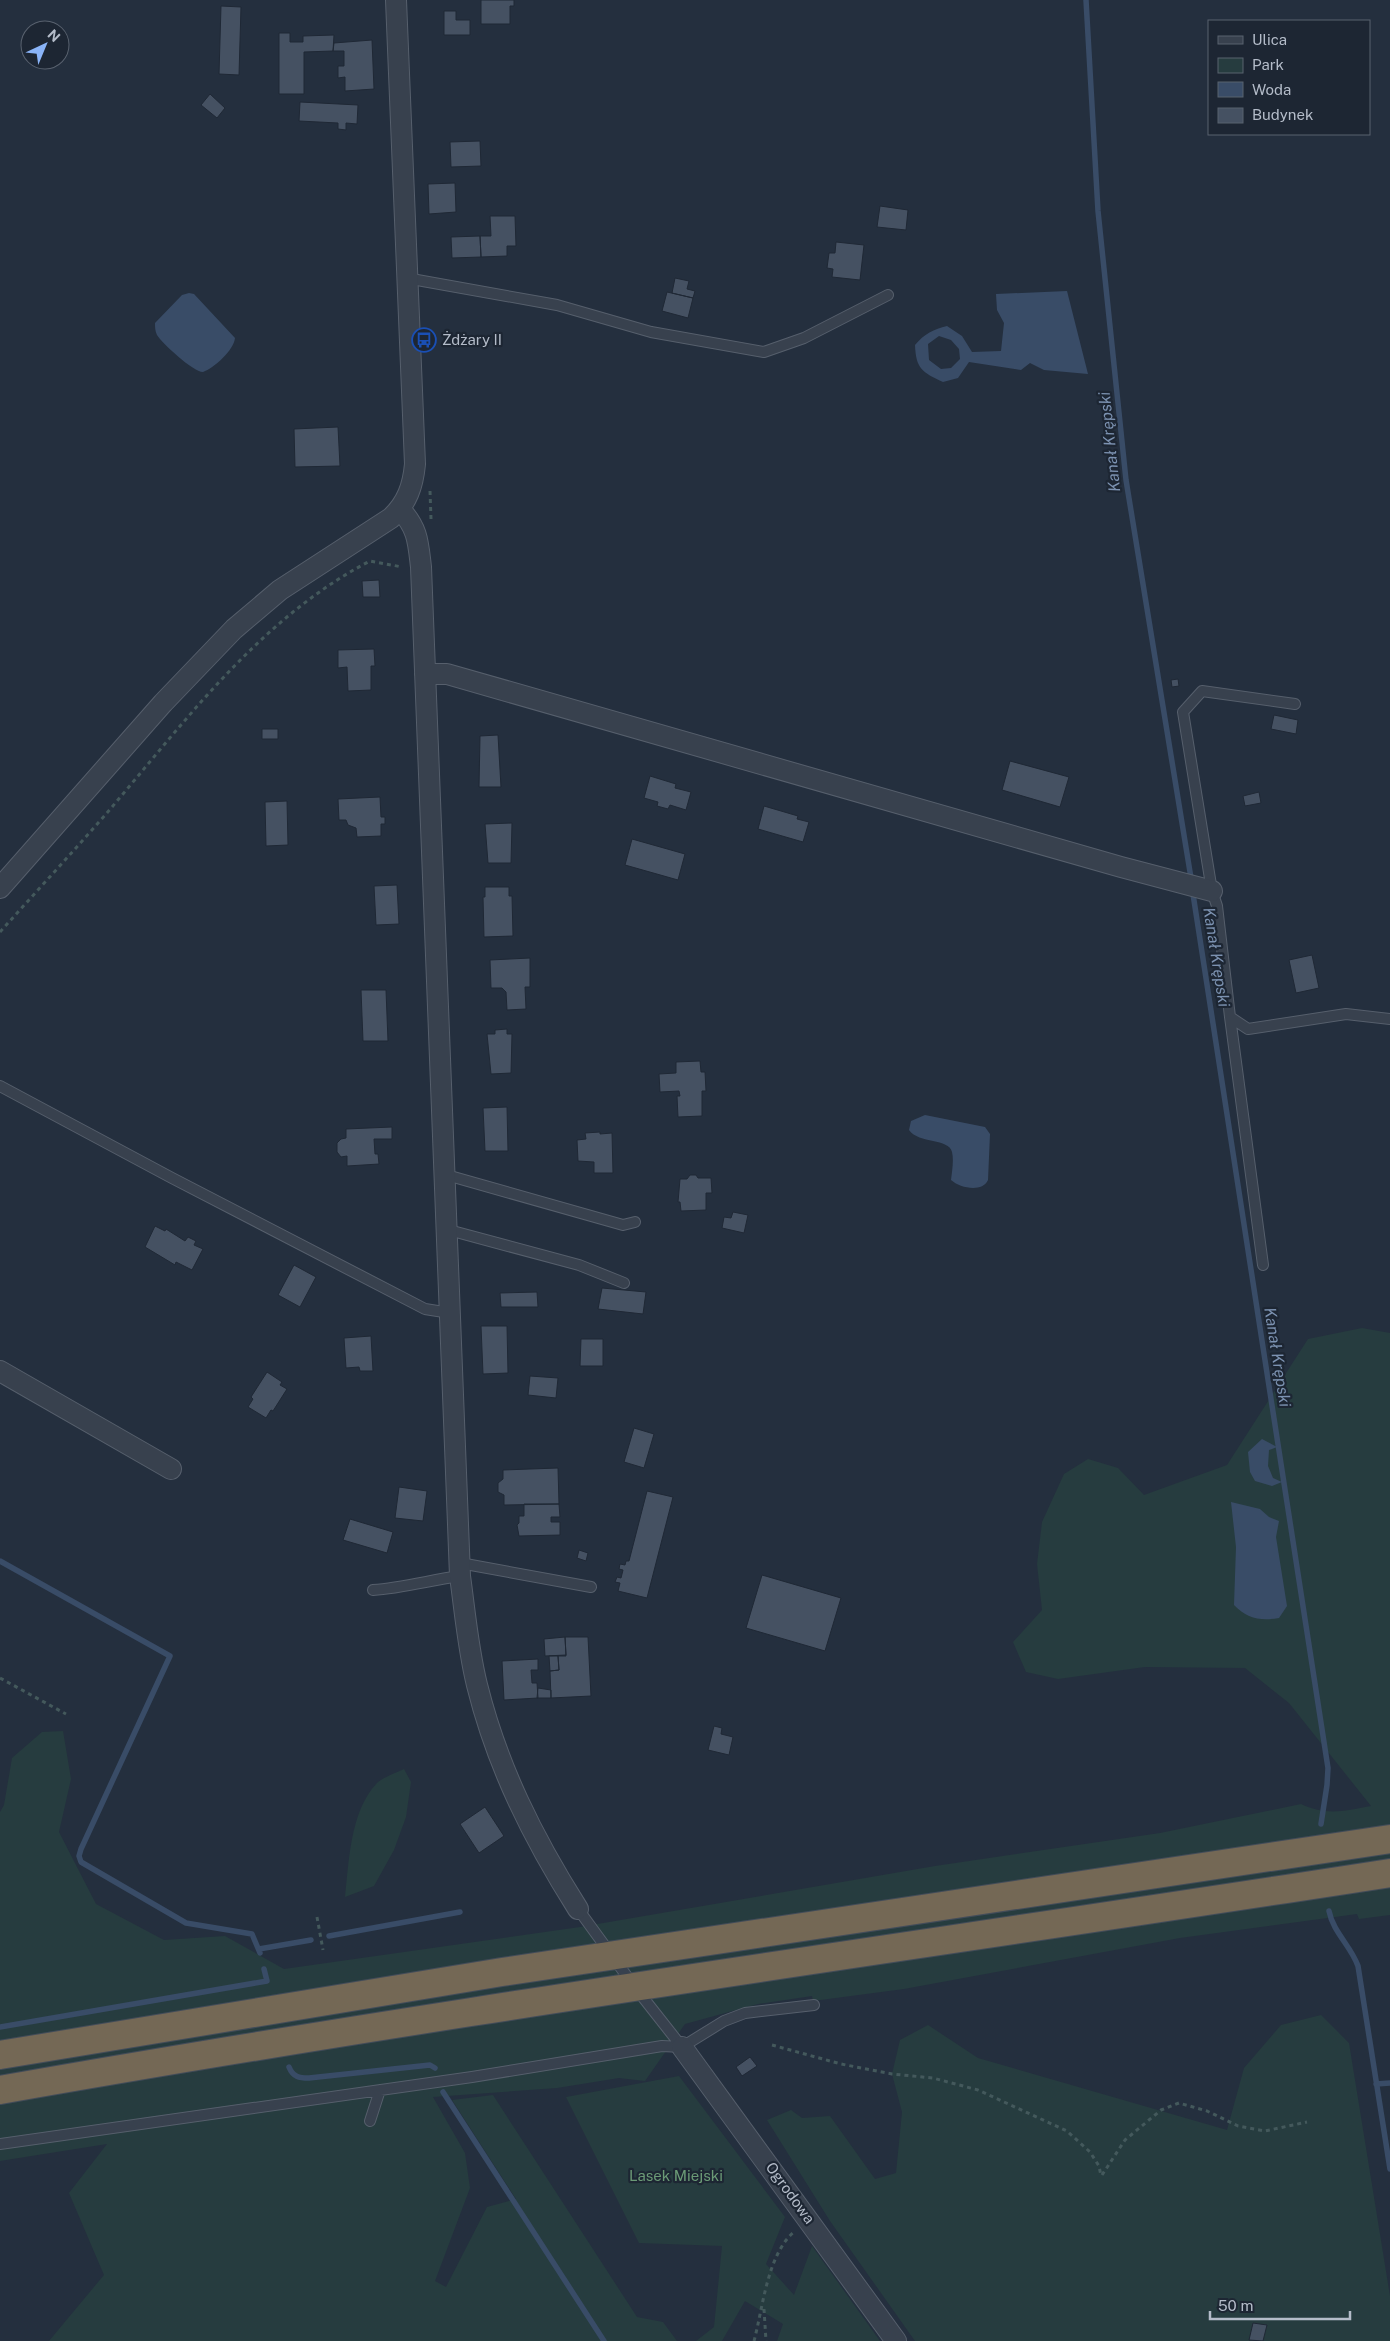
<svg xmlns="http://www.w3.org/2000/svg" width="1390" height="2341" font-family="'Public Sans',sans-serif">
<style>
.green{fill:#263c3f}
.water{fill:#394c67;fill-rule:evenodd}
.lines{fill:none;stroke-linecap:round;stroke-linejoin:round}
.stream{stroke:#394c67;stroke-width:5.5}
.building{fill:#455162;stroke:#1f2835}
.lane-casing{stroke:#565f6c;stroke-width:12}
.street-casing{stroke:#565f6c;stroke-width:22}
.highway-casing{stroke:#434c59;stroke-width:30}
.path{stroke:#44595c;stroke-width:3;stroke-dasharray:4 4;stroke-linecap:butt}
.lane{stroke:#38414e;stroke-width:10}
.street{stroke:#38414e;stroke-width:20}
.highway{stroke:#746855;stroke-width:28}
.labels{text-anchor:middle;stroke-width:4.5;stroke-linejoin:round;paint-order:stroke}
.poi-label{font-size:15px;fill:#b4bcc9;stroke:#1d2633;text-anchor:start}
.park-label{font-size:15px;fill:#6b9a76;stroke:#1d2633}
.street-label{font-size:15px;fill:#b4bcc9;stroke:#1d2633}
.water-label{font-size:16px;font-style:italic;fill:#7c92b1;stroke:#1d2633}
</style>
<rect width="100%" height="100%" fill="#242f3e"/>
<!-- green -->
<path class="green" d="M1362 1328 1390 1333V1915L1359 1919 1357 1914 1180 1938 904 1989 813 2001 812 1996 758 2004 685 2024 645 2081 619 2078 557 2088 433 2097 465 2153 470 2188 435 2281 446 2287 487 2207 516 2199 452 2100 493 2095 637 2317 663 2322 677 2341H49L104 2275 69 2193 107 2144 0 2161V1812L4 1805 12 1758 42 1732 63 1731 71 1779 59 1832 96 1904 164 1940 225 1936 284 1969 580 1927 935 1866 1160 1833 1301 1804C1327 1816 1343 1811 1371 1806L1289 1703 1245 1668 1145 1667 1058 1679 1026 1672 1013 1642 1042 1610 1037 1564 1042 1522 1064 1474 1088 1459 1118 1468 1144 1495 1227 1465 1308 1339Z
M404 1769 411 1782 406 1817 394 1850 374 1886 345 1897C349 1862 350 1811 377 1783 383 1777 396 1773 404 1769Z
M1321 2015 1349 2043 1390 2296V2341H915L830 2221 767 2120 791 2110 802 2118 830 2116 875 2179 896 2173 902 2112 892 2074 900 2040 928 2025 978 2058 1227 2130 1244 2068 1281 2025Z
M679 2076 785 2217 766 2264 794 2295 812 2246 880 2341H777L783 2324 745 2301 722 2341H696L714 2327 722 2246 639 2243 566 2097Z"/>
<!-- water -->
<path class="water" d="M1067 291 1088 374 1044 370 1030 363 1021 370 969 362 958 378 943 382C922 372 916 369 915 345 924 334 934 329 947 326L962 336 972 352 1001 351 1004 323 997 310 996 294ZM939 336 951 340 959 349 960 359 951 368 941 369 929 360 928 344Z
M189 293 194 294 235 338C234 350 214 368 203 372 193 372 162 343 157 335 155 331 155 327 155 323L182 295Z
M925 1115 985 1127 990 1134 988 1180C982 1193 960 1188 951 1180 952 1172 954 1160 952 1152 949 1138 919 1144 909 1130L911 1121Z
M1262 1439 1277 1447 1269 1450 1268 1466 1273 1478 1282 1482 1272 1486 1255 1481 1250 1472 1248 1452Z
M1231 1502 1260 1509 1269 1517 1279 1521 1276 1537 1287 1606 1279 1618C1261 1621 1247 1619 1234 1605L1236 1547Z"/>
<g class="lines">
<!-- stream -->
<path class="stream" d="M1086 0 1098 211 1126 480 1191 878
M1193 894 1328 1768 1327 1785 1321 1824
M0 1561 170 1656 81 1849 79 1856 81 1862 186 1923 252 1934 260 1953
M1329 1911C1333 1932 1351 1946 1358 1966L1390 2169
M329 1936 460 1912
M259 1949 311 1940
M0 2027 267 1981 264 1969
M289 2067C293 2077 299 2078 309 2078L430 2065 435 2068
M1376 2084 1390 2083
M443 2092 604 2341"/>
</g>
<!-- building -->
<path class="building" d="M481 0H514V6H510V24H481Z
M221 6 241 7 239 75 219 74Z
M444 11H456V20H470V35H444Z
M279 33H290V42H303V36L334 35 333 51 304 52V94H279Z
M372 40 374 89 345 91V77L338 78V66H344V51H333L334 43Z
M210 94 225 108 217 118 201 105Z
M300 102 358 105 357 124 346 123V130L338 129V123L299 121Z
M480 141 481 166 451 167 450 142Z
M455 183 456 212 429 214 428 184Z
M880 206 908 210 906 230 877 227Z
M490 216H515L516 246H507V256L481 257 480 236H491Z
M480 236 481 257 452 258 451 237Z
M836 242 864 245 860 280 832 277 833 269 827 268 829 253H835Z
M675 278 689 281 687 289 695 291 693 298 672 293Z
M667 292 693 298 688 318 662 311Z
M338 427 340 466 295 467 294 429Z
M379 580 380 597H363L362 581Z
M374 649 375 666H371V690L348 691 347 667 338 668V650Z
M1178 679 1179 686 1172 687 1171 680Z
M1274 715 1298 720 1296 734 1271 729Z
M262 729H278V739H262Z
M498 735 501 787H479L480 736Z
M1010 761 1069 777 1060 807 1002 790Z
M650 776 676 784 675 788 691 792 686 810 670 805 668 809 657 806 658 802 644 798Z
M1259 792 1261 803 1245 806 1243 796Z
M380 797 381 817H385V824H381V836L357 837 356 828 348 825 346 820H339L338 799Z
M287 801 288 845 266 846 265 802Z
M764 806 798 816 797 819 809 822 803 842 758 829Z
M512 823 511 863H488L485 824Z
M632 839 685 854 678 880 625 865Z
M397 885 399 924 376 925 374 886Z
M485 887H509V896H512L513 936 484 937 483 897H485Z
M1312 955 1319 988 1296 993 1289 960Z
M530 958V987H525L526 1009 507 1010 506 992 502 988H491L490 960Z
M361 990H386L388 1041H363Z
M507 1029V1034H512L511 1073 491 1074 487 1034H495V1030Z
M700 1061 701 1072H705L706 1091H702V1116L678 1117 677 1096H680L679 1091 660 1092 659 1074 676 1073V1062Z
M507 1107 508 1151H485L483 1108Z
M392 1127V1139H374L375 1154H378L379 1164 347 1166V1156L341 1157 337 1152V1143L341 1139 346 1138V1129Z
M600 1132V1134L612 1133 613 1173H594V1162L578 1161 577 1140 586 1139 585 1133Z
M690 1175H696L698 1178H711L712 1193H706V1210L681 1211 680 1202H678L680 1179H687Z
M733 1212 748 1215 744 1233 722 1228 724 1217 731 1218Z
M155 1226 165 1231 166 1229 185 1241 188 1237 196 1241 194 1245 203 1249 192 1270 176 1262 175 1265 145 1247Z
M294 1265 316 1277 300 1307 278 1295Z
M602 1288 646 1292 643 1314 598 1309Z
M537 1292 538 1307H501L500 1293Z
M481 1326H507L508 1373 483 1374Z
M371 1336 373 1371H360L359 1367 346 1368 344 1338Z
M581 1339H603V1366H580Z
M267 1372 282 1382 280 1385 287 1389 273 1411 271 1410 266 1418 248 1407 253 1399 251 1397Z
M530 1376 558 1378 556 1398 528 1395Z
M634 1428 654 1434 644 1468 624 1462Z
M558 1468 559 1504 504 1505V1495L498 1492V1483L503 1479V1470Z
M399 1487 427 1491 423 1521 395 1518Z
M647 1491 673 1497 647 1598 618 1591 620 1583 615 1582 617 1577 621 1578 623 1570 619 1569 620 1564 625 1565 626 1561H629Z
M524 1504H559L560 1517H551V1522H560V1535L519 1536 517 1525 519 1523V1516H524Z
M350 1519 393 1532 387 1553 343 1540Z
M579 1550 588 1553 586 1561 577 1558Z
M762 1575 841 1598 825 1651 746 1628Z
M565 1637H588L591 1696 551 1698 550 1671 559 1670 558 1656H566Z
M565 1637 566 1655 545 1656 544 1639Z
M549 1656H558L559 1670 550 1671Z
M538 1659V1670H531L532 1683H537L538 1698 504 1700 502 1661Z
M538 1688 551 1690V1698H537Z
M714 1726 722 1728 721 1734 733 1737 729 1755 708 1750Z
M485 1807 504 1836 479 1853 460 1824Z
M750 2057 757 2066 742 2076 736 2067Z
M1253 2323 1267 2325 1263 2341 1249 2340Z"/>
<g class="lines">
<!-- lane casing -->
<g class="lane-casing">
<path id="lane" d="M406 278 557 305 651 332 764 352 804 338 888 295
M1295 704 1202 691 1183 712 1212 891 1217 906 1230 1017 1248 1029 1346 1014 1390 1019
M1230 1017 1263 1265
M0 1086 172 1178 425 1309 450 1313
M443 1174 623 1225 635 1222
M445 1229 579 1265 624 1283
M460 1563 591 1587
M373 1590C402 1588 431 1580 460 1576
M578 1909 634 1986 682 2047
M370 2121 380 2090
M0 2144 472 2077 662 2046 682 2047 724 2021 745 2013 814 2005"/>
</g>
<!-- street casing -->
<g class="street-casing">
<path id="street" d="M400 509C418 529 418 541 421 567L460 1576C465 1612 468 1649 477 1685 497 1766 533 1838 578 1909
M425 674H447L1121 867 1212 891
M0 888 163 703 234 629 280 590 391 518C407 503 413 486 415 464L396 0
M0 1371 171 1469
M682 2047 896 2341"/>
</g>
<!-- highway casing -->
<g class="highway-casing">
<path id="highway" d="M0 2055 502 1972 1390 1839
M0 2090C462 2008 927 1945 1390 1873"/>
</g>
<!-- path -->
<path class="path" d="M430 491 431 519
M0 932C35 893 71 854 106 814 184 723 260 618 370 561L402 567
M0 1678 66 1714
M317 1917 323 1950
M772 2045 841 2064 892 2074 933 2078 978 2090 1067 2131 1090 2152 1099 2166 1101 2176
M1102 2175 1125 2140 1161 2110 1179 2103 1207 2111 1238 2126 1265 2131 1307 2122
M764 2309 766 2341
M754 2341C763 2308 767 2254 795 2231"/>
<!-- lane -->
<use href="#lane" class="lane"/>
<!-- street -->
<use href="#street" class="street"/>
<!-- highway -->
<use href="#highway" class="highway"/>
</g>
<!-- icons -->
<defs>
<g id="bus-ring" transform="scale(1.25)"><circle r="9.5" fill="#1d2633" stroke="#1a4fb4" stroke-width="1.5"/><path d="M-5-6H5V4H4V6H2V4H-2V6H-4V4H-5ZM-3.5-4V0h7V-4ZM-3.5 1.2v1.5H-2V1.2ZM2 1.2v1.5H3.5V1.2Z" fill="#1a4fb4"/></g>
</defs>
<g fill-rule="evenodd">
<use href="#bus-ring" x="424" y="340"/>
</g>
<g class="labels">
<!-- poi labels -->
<g class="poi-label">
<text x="442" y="345">Żdżary II</text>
</g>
<!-- park labels -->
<g class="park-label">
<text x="676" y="2181">Lasek Miejski</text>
</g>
<!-- street labels -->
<g class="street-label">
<text transform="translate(790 2193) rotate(54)" y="5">Ogrodowa</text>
</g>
<!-- water labels -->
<g class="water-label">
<text transform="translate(1109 442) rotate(-96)" y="6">Kanał Krępski</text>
<text transform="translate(1217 957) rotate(81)" y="6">Kanał Krępski</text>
<text transform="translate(1278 1357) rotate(81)" y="6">Kanał Krępski</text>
</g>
</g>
<!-- legend -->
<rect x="1208" y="20" width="162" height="115" fill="#1d2633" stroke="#59626f"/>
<rect x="1218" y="36" width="25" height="8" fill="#38414e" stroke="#59626f"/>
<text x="1252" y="45" font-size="15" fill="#b4bcc9">Ulica</text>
<rect x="1218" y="58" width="25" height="15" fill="#263c3f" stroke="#59626f"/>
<text x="1252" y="70" font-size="15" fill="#b4bcc9">Park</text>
<rect x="1218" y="82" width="25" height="15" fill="#394c67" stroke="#59626f"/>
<text x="1252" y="95" font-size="15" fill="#b4bcc9">Woda</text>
<rect x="1218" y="108" width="25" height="15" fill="#455162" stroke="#59626f"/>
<text x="1252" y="120" font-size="15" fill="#b4bcc9">Budynek</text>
<!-- north arrow -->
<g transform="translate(45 45) rotate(44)"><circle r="24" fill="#1d2633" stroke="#59626f"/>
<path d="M0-4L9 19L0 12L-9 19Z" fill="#8ab4f8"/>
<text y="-8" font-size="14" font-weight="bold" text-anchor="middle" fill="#b4bcc9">N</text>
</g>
<!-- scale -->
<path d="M1210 2311v8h140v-8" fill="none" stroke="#b4bcc9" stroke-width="2.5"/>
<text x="1218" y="2311" font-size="15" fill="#b4bcc9" stroke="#1d2633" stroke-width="4" paint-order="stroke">50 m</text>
</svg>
